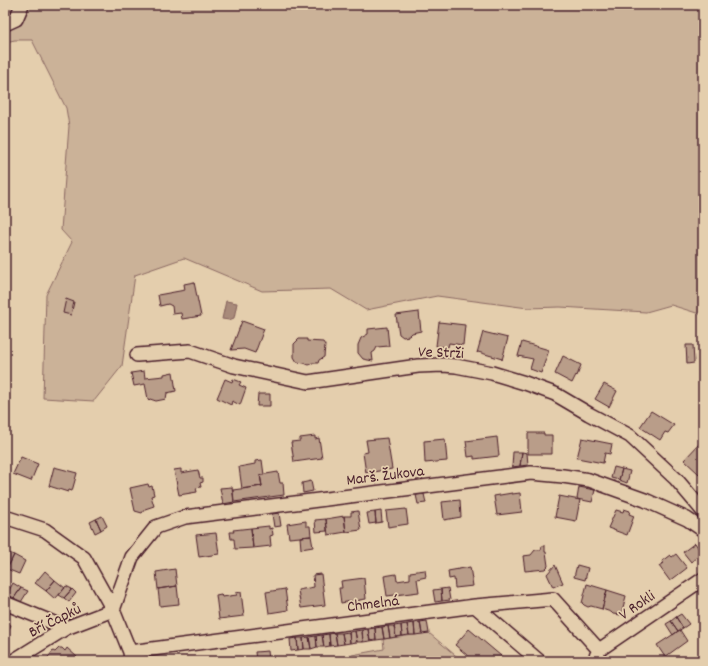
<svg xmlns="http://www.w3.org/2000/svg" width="708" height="666" font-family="Dekko,sans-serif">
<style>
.green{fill:#cbb298;stroke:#8a6862}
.water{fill:#a88a7a;stroke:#825f5a}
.building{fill:#b99d89;stroke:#4a1f2b}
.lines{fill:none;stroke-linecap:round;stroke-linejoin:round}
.minor-casing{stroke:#4a1f2b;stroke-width:16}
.minor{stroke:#e4cead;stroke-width:13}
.labels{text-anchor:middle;stroke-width:3.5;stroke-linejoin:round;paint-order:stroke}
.street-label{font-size:16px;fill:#4a1f2b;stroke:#e4cead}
</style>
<rect width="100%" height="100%" fill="#e4cead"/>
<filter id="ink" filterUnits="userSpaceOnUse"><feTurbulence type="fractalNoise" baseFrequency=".025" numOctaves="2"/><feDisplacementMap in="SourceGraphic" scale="8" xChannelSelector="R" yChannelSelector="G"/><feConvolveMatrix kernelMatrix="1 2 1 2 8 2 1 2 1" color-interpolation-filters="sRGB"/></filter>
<g filter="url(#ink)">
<!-- green -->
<path class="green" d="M5 5H703V315L671 305 646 312 560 307 528 308 437 296 366 310 331 289 262 291 184 258 135 275 122 366 94 401 43 398 46 295 72 242 61 230 69 126 66 108 32 40H15L5 42Z
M429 633 462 661H320L384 649 383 639Z"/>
<!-- water -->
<path class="water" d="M226 301 237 303 234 318 229 320 222 319Z"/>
<!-- building -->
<path class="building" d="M194 282 201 316 182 319 181 313 173 314 172 306 168 304 160 306 158 295 185 290 184 284Z
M66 299 74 302 71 315 63 313Z
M419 312 421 331 412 333 409 336 403 337 399 334 396 315Z
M242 321 264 329 255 353 244 349 231 350Z
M439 322 465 325 463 345 449 343 448 347 436 346Z
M387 327 389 346 377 347 375 351 372 353 373 361 363 359 358 353V345L361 338 368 334V329Z
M483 332 508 338 502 360V359L478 352 477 353Z
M299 339H307V341L323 342 325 345 324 357 319 360 318 363H312L309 365 304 363 297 362 294 357V344Z
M522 342 549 350 541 373 530 369 533 359 518 356Z
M686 345H693L694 363 687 364Z
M563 356 581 365 577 376 576 375 572 383 555 374Z
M144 371 145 378 164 376V374L173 372 176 391 167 393 166 399 156 401 150 399 149 400 148 399 145 384 134 386 131 373Z
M225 379 232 382 233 379 241 382 239 385 246 388 240 405 232 401 231 405 217 398Z
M604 384 617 391 609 407 595 399Z
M258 394H270V406H257Z
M651 411 674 425 668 433 665 432 660 440 640 427Z
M528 433H544V435H552V454H528Z
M315 436V439L319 438 322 458 294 462 291 442 300 441V438Z
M497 437 499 456 474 459V456L468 457 466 441Z
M387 438 392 469 366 473 363 453 368 452 366 440Z
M582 438 612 444 610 454 605 453 603 463 577 458Z
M445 439 447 461 425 463 424 441Z
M700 443 703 445V469L699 474 684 460Z
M513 452H522L520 466 512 467Z
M522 452 527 453 528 465 520 466Z
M21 457 38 464 31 481 13 474Z
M262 460 264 475H260L262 486 242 489 239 467 255 464V461Z
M54 467 77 473 72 491 69 490 68 492 49 486Z
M614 467 622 469 619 480 611 478Z
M181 469V473L198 470 200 478H203V482L200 483 201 487 196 488 197 492 179 495 174 470Z
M622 469 630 471 627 483 619 480Z
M278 472 280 483H283L284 495 234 502 233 490 262 486 260 475Z
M311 481 313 491 303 493 302 483Z
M148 484 149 487 152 486 154 495 151 496 154 506 145 509 142 513 135 511 130 488Z
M232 487 234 502 223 504 220 488Z
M579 487 595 490 592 502 577 499Z
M512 493V494L520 493 522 512 497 515 494 496Z
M424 494 426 503 418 504 416 495Z
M559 496 580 500 576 521 555 517Z
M460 500 461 517 444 520 442 502Z
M406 509 408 524 388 527 386 511Z
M624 509 630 511 629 514 634 516 627 535 608 528 616 510 623 512Z
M358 511 361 530 346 532 344 516H351V512Z
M381 511 382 522 376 523 375 512Z
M375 512 376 523 369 524 367 513Z
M279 513 281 526 274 527 272 514Z
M102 516 107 526 101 530 96 519Z
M344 516 346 532 328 535 326 519Z
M96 519 101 530 95 533 90 522Z
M326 519 327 531 316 532 315 520Z
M306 521V526H310L311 536 289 538 287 524Z
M269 526V529L272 528 273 535 270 536 271 546 253 548 251 528Z
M251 528 253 548 235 549 234 539H231L230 532H234L233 530Z
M216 533 219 554 199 557 196 535Z
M311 536 313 547 301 549 300 537Z
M695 543 702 553 691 562 683 552Z
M542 546H545V552H546L548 566 545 569 525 571 523 556 531 555 535 550H541Z
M5 551 14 555 7 569 5 567Z
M676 554 687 568 670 581 659 566 663 563 662 561 670 555 672 557Z
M14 555 25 561 19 574 7 569Z
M555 565 563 583 553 587 547 574Z
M577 565 588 568 585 580 574 577Z
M470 567 473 586 455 588 454 578 449 579 448 571Z
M175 569 177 586 158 589 156 572Z
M425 570 426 577 417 579 419 592 387 596 384 576 396 574 397 581 410 579V572Z
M45 571 55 580 46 591 35 583Z
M321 574 325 605 301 608 298 590 314 587 313 575Z
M364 578 366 599 359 600V603L352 604V601L341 603 339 588H342L341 581Z
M55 580 65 588 55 599 46 591Z
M13 583 21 588 14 598 7 594Z
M587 584 607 590 602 609 591 606 588 607 584 605 582 603Z
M66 586 72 589 64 598 59 595Z
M177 586 179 604 160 606 158 589Z
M21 588 28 591 21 602 14 598Z
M448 588 450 600 442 601 441 589Z
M72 589 76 593 69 602 64 598Z
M285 589 288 610 269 613 266 592Z
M441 589 442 601 435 602 433 590Z
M607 590 626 596 621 615 613 614 611 612 602 609Z
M241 592 244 616 219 619 216 595 221 594 222 597 237 595 236 593Z
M681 614 689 624 683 628 676 617Z
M676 617 683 628 678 631 671 621Z
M427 621 429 633 422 634 420 622Z
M671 621 678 631 673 635 666 624Z
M5 622 11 625 5 638Z
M420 622 422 634 415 635 414 623Z
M414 623 415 635H409L407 624Z
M407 624 409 635 402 636 401 625Z
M401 625 402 636 396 637 394 626Z
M388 626H394L396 637 390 638Z
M388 626 390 638 384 639 382 627Z
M382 627 384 639 376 640 375 628Z
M375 628 376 640 370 641 368 629Z
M368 629 370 641 363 642 362 630Z
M469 629 507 661H474L455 645Z
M362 630 363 642H357L355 631Z
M680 630 687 641 665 657 657 645Z
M355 631 357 642 350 643 349 632Z
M349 632 350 643 344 644 342 633Z
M335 633H342L344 644 337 645Z
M335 633 337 645 330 646 329 634Z
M329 634 330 646 324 647 322 635Z
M322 635 324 647H317L316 636Z
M316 636 317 647 311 649 309 637Z
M309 637 311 649H304L303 638Z
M297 638 298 650 291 651 290 639Z
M297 638H303L304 649 298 650Z
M59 648H62L65 651 67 648 77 657 73 661H47L46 660 53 651 55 652Z
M268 651 269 660 256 661 255 652Z"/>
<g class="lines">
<!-- minor casing -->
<g class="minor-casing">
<path id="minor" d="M5 24 16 19 22 5
M137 355 190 351 234 366 308 382 418 366 443 365 456 366 492 373 525 383 555 394 589 414 630 436 676 479 703 511
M5 517 45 530 84 558 113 610 130 652 131 661
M5 603 66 628
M475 606 539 661
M113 610 132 557 156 527 185 517 531 473 563 476 589 480 645 500 687 519 703 530
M130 652 475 606 553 599 599 650
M13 661 66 628 113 610
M594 661 599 650 703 579"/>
</g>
<!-- minor -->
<use href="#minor" class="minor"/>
</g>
</g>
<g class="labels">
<!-- street labels -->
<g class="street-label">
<text transform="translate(441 351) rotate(2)" y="6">Ve Strži</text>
<text transform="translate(385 474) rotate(-7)" y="6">Marš. Žukova</text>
<text transform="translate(373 602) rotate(-7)" y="6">Chmelná</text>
<text transform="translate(636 604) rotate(-34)" y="6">V Rokli</text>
<text transform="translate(54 619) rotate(-27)" y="6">Bří Čapků</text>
</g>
</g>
<!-- margin -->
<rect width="708" height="666" fill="none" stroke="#e4cead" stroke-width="20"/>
<rect x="10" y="10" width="688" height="646" fill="none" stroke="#4a1f2b" stroke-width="1.5" filter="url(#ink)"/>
</svg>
